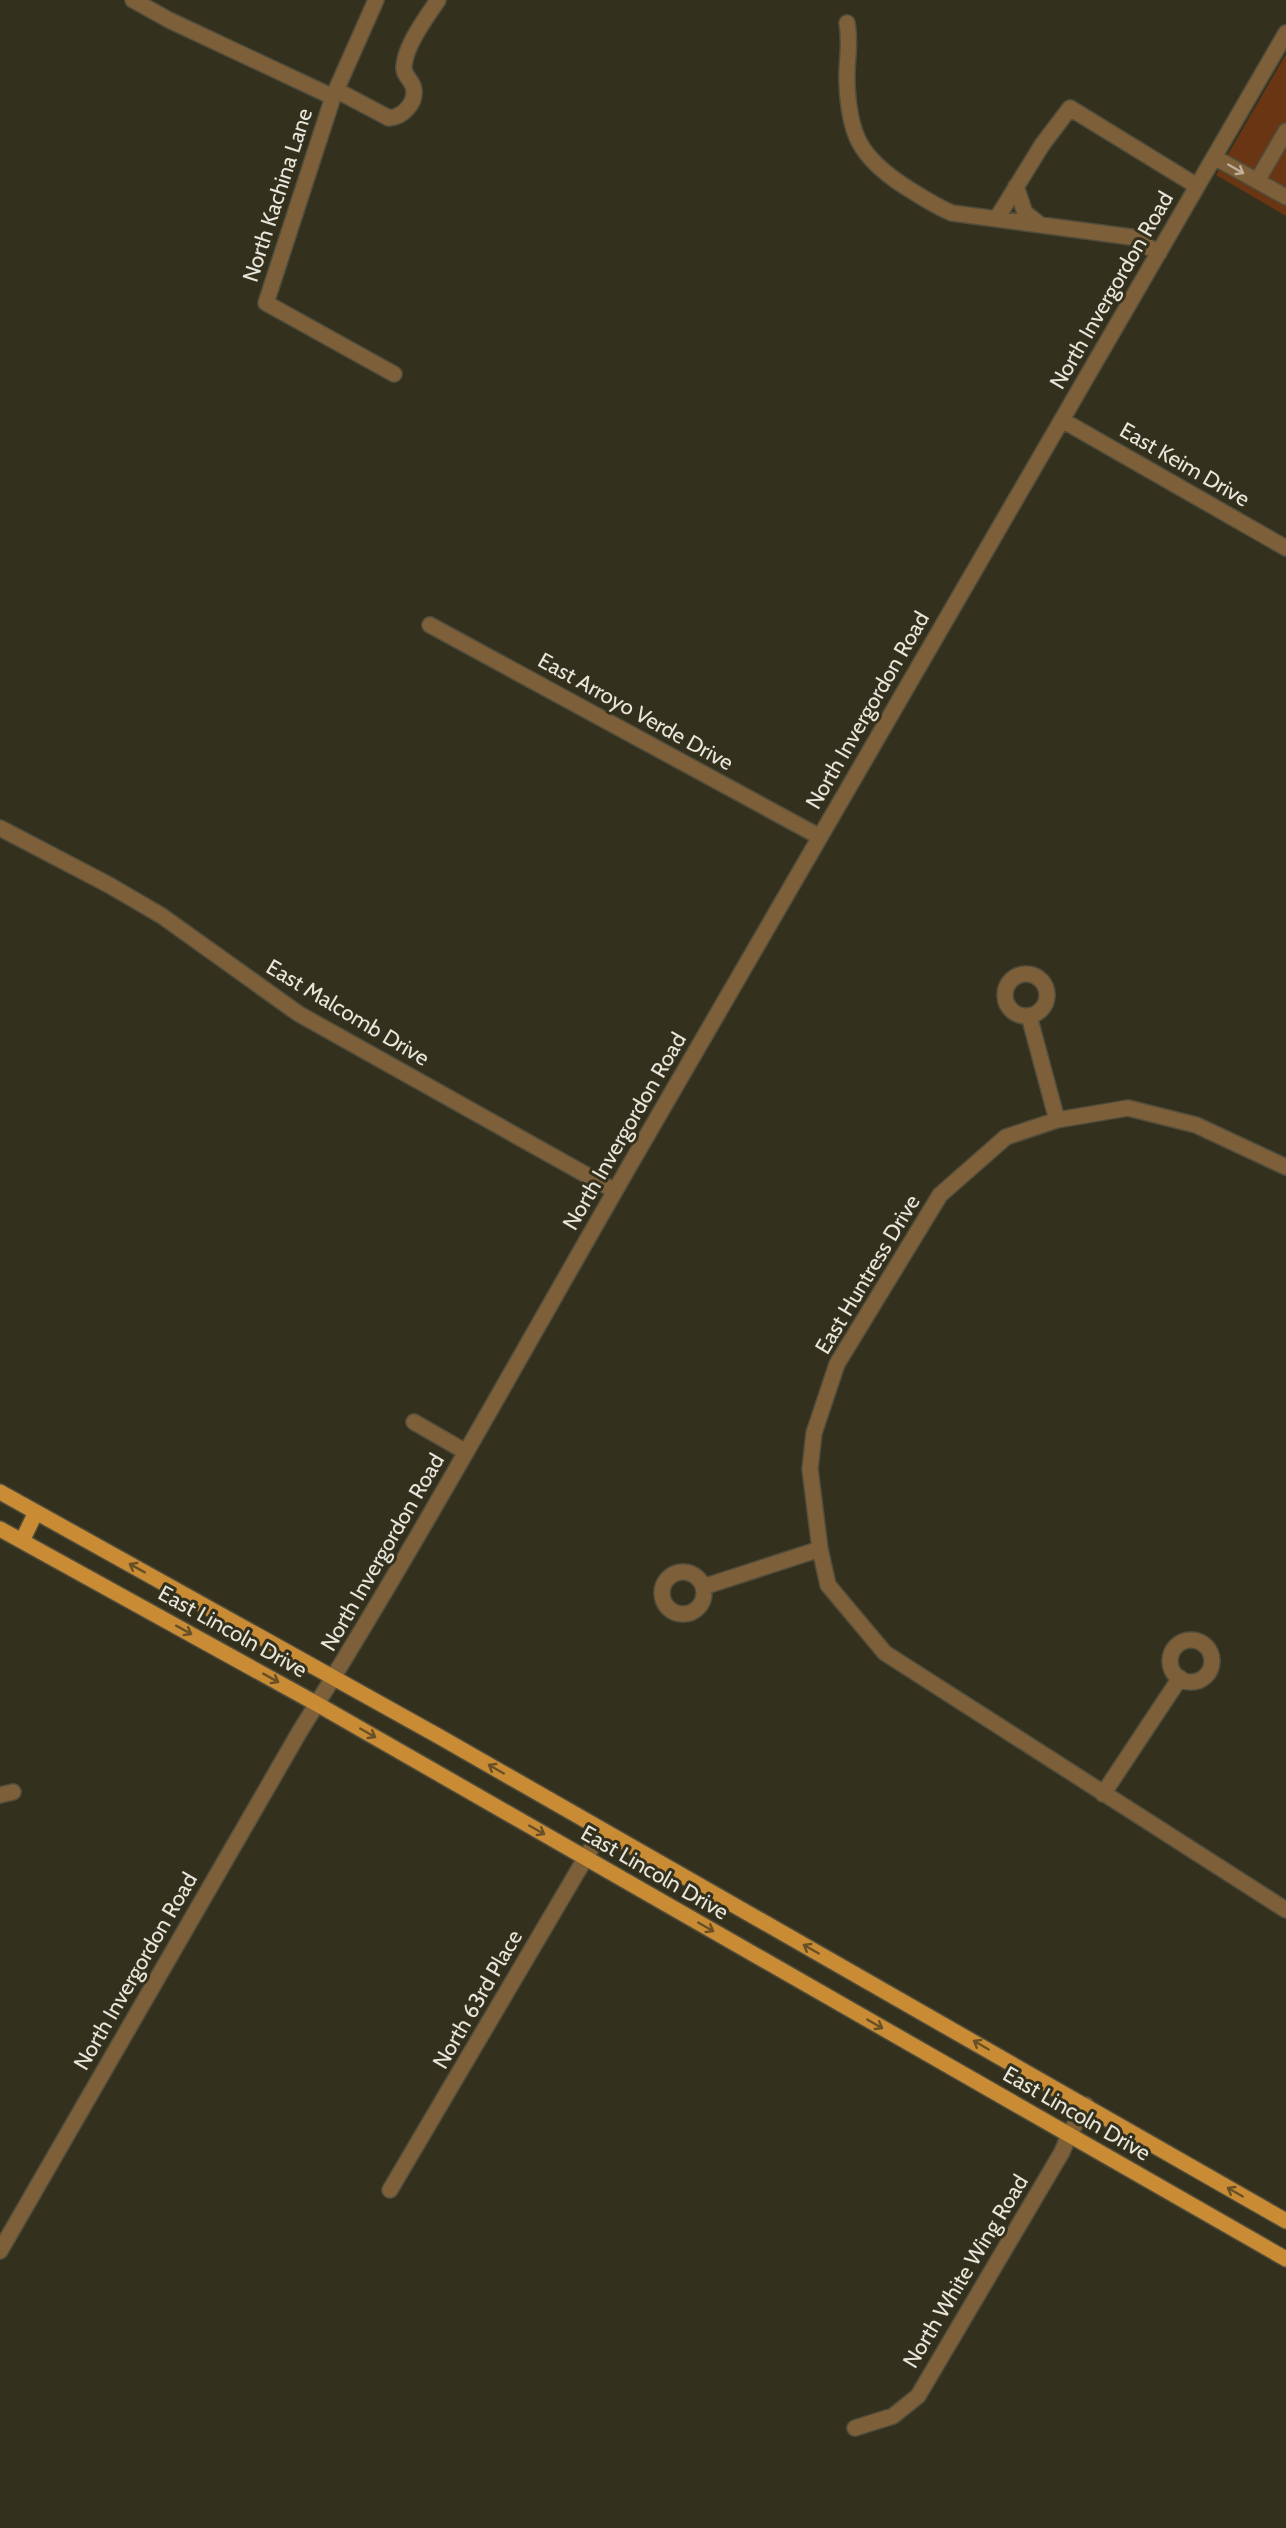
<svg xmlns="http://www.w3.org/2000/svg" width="1286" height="2528" font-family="Cabin,sans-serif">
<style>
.pitch{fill:#693512}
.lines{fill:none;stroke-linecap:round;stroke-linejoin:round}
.minor-casing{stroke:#514d3c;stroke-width:18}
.major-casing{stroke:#514d3c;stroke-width:18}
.minor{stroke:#7d5f39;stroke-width:15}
.major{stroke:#c98c34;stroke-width:15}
.oneway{stroke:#bdaf9a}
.oneway2{stroke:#685026}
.labels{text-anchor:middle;stroke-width:6;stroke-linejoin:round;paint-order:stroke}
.street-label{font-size:22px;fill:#e8e5da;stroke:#34301e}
</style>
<rect width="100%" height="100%" fill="#34301e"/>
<!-- pitch -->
<path class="pitch" d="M1286 54V216L1216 175Z"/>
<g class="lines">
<!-- minor casing -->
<g class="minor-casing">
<path id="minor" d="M133 0 169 20 333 97
M376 0 333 97 266 303 394 374
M847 23C851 45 846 62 847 83 849 135 860 157 904 186 920 196 935 206 952 213L1131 237 1159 253
M336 90 389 118C403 117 418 102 413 86 410 78 403 75 404 66 406 44 426 18 438 0
M1214 157 1286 197
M1257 181 1286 131
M1016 186 1025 213 1038 223
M997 218 1042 145 1070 108 1197 186
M1062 420 1286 548
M430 625 820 837
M0 828 109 885 162 916 299 1014 615 1191
M1005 995a21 21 0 1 1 42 0a21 21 0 1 1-42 0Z
M1029 1016 1057 1120
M1286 1167 1196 1125 1128 1108 1057 1120 1006 1137 940 1195 837 1364 814 1433 810 1469 820 1549 828 1585 885 1653 1286 1910
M414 1422 466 1452
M662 1593a21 21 0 1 1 42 0a21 21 0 1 1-42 0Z
M703 1587 820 1549
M1170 1661a21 21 0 1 1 42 0a21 21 0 1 1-42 0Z
M1103 1794 1180 1678
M0 1795 13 1792
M390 2190 602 1830
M0 2251 300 1731C419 1541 526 1345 638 1151 854 779 1070 406 1286 33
M855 2428 893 2416 918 2396 1062 2152 1069 2135 1086 2105"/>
</g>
<!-- major casing -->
<g class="major-casing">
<path id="major" d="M0 1492 440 1737 1286 2221
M0 1529 317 1704 1286 2259
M22 1541 36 1512"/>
</g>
<!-- minor -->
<use href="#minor" class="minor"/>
<!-- major -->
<use href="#major" class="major"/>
</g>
<!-- one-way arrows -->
<defs><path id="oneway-shaft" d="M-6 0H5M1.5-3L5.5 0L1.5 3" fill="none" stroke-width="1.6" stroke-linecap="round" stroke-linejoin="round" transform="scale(1.5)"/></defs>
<use class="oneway" href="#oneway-shaft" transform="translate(1236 169) rotate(30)"/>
<g class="oneway2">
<use href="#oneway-shaft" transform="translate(137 1568) rotate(-151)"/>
<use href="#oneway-shaft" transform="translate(184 1630) rotate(29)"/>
<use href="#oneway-shaft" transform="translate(271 1678) rotate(29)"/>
<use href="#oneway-shaft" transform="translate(368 1733) rotate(30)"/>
<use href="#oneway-shaft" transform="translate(496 1769) rotate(-150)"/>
<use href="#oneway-shaft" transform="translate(537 1830) rotate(30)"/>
<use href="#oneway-shaft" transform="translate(706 1927) rotate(30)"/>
<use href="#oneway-shaft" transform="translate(811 1949) rotate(-150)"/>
<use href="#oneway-shaft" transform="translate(875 2024) rotate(30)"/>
<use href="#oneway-shaft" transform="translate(981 2045) rotate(-150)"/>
<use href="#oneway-shaft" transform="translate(1235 2192) rotate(-150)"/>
</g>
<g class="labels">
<!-- street labels -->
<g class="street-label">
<text transform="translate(277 195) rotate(-72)" y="8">North Kachina Lane</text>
<text transform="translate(1111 290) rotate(-60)" y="8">North Invergordon Road</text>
<text transform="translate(1185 464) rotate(30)" y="8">East Keim Drive</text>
<text transform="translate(867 710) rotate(-60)" y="8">North Invergordon Road</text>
<text transform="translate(636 711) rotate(29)" y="8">East Arroyo Verde Drive</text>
<text transform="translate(348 1012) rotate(31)" y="8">East Malcomb Drive</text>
<text transform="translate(624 1131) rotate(-60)" y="8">North Invergordon Road</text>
<text transform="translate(867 1274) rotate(-59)" y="8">East Huntress Drive</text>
<text transform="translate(382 1552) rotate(-60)" y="8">North Invergordon Road</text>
<text transform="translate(233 1631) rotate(29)" y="8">East Lincoln Drive</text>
<text transform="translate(655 1872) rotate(30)" y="8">East Lincoln Drive</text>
<text transform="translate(135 1971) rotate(-60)" y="8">North Invergordon Road</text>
<text transform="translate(477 1999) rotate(-60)" y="8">North 63rd Place</text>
<text transform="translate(1077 2113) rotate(30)" y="8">East Lincoln Drive</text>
<text transform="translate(965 2271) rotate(-59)" y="8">North White Wing Road</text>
</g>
</g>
</svg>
